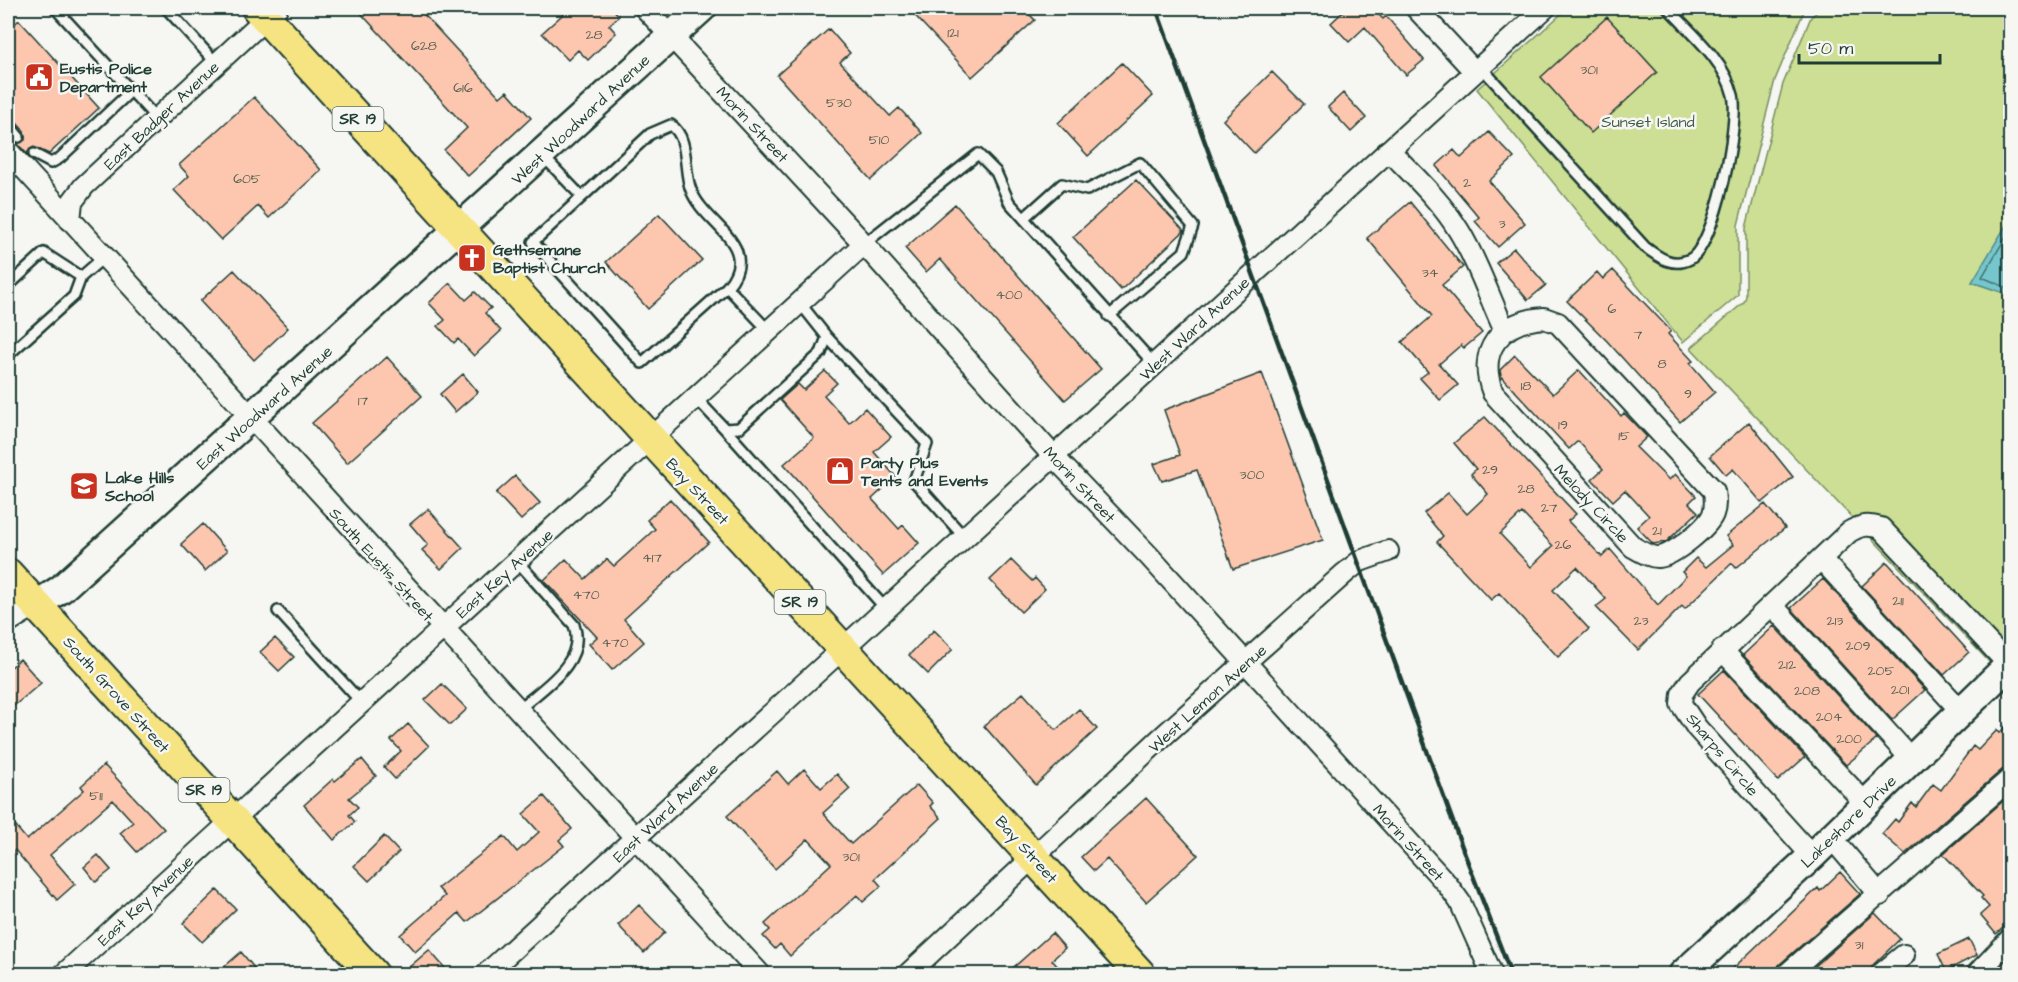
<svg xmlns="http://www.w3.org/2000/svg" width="2018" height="982" font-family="'Architects Daughter',sans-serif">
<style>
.green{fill:#cddf94;stroke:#768e64;stroke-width:1.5}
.water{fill:#76c7cd;stroke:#539090;stroke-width:1.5}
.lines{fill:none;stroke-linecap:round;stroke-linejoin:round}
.shore{stroke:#427471;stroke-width:1.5}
.building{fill:#fdc7af;stroke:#1f3d34;stroke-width:1.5;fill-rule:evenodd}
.lane-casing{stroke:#1f3d34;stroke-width:14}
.street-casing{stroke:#1f3d34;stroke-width:24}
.secondary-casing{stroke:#1f3d34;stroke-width:32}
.primary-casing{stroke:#1f3d34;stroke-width:34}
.lane{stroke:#f6f6f2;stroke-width:9}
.street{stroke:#f6f6f2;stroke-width:20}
.secondary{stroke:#f6f6f2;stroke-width:27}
.primary{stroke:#f6e381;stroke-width:30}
.rail{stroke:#1f3d34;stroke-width:4.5}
.labels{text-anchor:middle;stroke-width:5;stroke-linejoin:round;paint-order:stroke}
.number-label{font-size:14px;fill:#566053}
.shield{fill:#f6f6f2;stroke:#60746d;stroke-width:1.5}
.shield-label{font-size:15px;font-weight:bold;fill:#1f3d34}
.poi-label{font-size:16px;font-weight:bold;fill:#1f3d34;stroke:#f6f6f2;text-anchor:start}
.street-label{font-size:16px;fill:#1f3d34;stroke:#f6f6f2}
.park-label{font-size:16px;fill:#425d47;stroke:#f6f6f2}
</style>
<rect width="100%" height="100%" fill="#f6f6f2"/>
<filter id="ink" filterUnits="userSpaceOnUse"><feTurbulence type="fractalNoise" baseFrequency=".0167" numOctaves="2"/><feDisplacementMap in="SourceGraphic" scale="12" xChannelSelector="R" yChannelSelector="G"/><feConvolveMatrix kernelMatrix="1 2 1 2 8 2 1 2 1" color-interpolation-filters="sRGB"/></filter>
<g filter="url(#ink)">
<!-- green -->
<path class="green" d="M1568 8H1808L1804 11 1775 80 1738 225V295L1683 342 1477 89Z
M1822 8H2010V219L1972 282 2010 295V647L1993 666 1691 348 1744 302 1746 296V228L1783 84 1811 17Z"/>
<!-- water -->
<path class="water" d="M2010 219V295L1972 282Z"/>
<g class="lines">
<!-- shore -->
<path class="shore" d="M2010 230 1982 277 2010 289"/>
</g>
<!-- building -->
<path class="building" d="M356 8H418L500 97 507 91 531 118 468 176 444 150 467 128Z
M570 8H612L619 16 609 25 616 33 588 60 578 50 568 60 542 33Z
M908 8H1023L1035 20 972 77Z
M1347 8H1372L1383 19 1386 16 1424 60 1406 75 1365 27 1349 42 1331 23Z
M1607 17 1657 72 1591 133 1541 77Z
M19 20 99 108 49 154 34 147 30 149 27 154 17 143 25 140 24 131 8 113V30Z
M829 29 850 53 840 62 890 116 899 108 922 133 871 180 777 75Z
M1122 63 1153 96 1088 156 1058 123Z
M1272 72 1304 104 1254 153 1223 120Z
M1343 93 1366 118 1351 132 1328 107Z
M254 97 321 170 269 218 258 206 221 240 174 190 189 176 179 165Z
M1489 132 1514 158 1489 181 1525 223 1498 247 1475 221 1479 217 1436 166 1454 150 1461 158Z
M1136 180 1184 231 1121 290 1073 237Z
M1410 202 1463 267 1442 285 1482 333 1464 348 1461 345 1439 364 1458 385 1440 400 1420 378 1428 372 1402 342 1432 316 1367 238Z
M955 204 1101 369 1065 400 940 259 926 272 905 248Z
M659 214 702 260 648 309 606 262Z
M1514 248 1546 285 1528 300 1496 263Z
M234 270 288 328 254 360 200 301Z
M1613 270 1671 331 1668 334 1693 361 1690 363 1715 392 1680 422 1607 341 1567 301 1597 272 1603 279Z
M450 283 466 300 475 292 491 308 485 313 501 331 474 356 458 339 454 343 438 326 445 320 429 303Z
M1515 355 1553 394 1579 370 1621 416 1624 413 1647 437 1636 447 1669 480 1675 474 1696 496 1689 503 1698 512 1666 542 1653 544 1637 527 1649 516 1625 490 1613 501 1592 479 1603 469 1578 441 1569 449 1501 376 1500 370Z
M387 357 422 396 347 463 312 423Z
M825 371 837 383 824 395 849 423 865 408 891 437 874 452 896 477 872 499 899 529 903 525 919 543 883 575 784 464 814 438 780 400 798 384 804 390Z
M1262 373 1323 540 1233 569 1197 470 1162 481 1154 464 1180 455 1164 410Z
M463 374 478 392 455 412 440 394Z
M1485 417 1576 514 1568 521 1602 557 1610 549 1658 605 1686 576 1682 572 1696 558 1706 567 1733 545 1726 536 1765 504 1785 528 1736 568 1732 563 1685 609 1682 606 1638 650 1596 607 1606 599 1577 567 1553 590 1589 629 1558 657 1499 593 1491 600 1437 542 1443 536 1424 513 1448 493 1467 514 1488 494 1471 474 1476 469 1454 443ZM1522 513 1553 546 1531 567 1500 534Z
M1749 422 1793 477 1762 503 1733 469 1726 475 1710 456Z
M515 476 540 503 521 520 496 493Z
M670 499 709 542 624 619 644 642 612 670 589 644 597 637 544 580 566 559 585 579 607 559 614 566 655 529 647 520Z
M428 509 463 548 441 569 422 550 428 545 410 524Z
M203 524 227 551 205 571 181 544Z
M1011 560 1032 581 1035 578 1045 589 1021 612 990 580Z
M1887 562 1969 652 1944 675 1862 586Z
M1823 579 1925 690 1892 720 1791 608Z
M1774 626 1877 739 1846 765 1743 655Z
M934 630 953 649 928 674 909 655Z
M275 638 294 657 279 671 260 652Z
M20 659 41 683 8 711V670Z
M1724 670 1805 757 1778 781 1698 694Z
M442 684 467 709 450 725 425 700Z
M1023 693 1056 730 1079 709 1097 729 1036 785 984 726Z
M2010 720V767L2002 770 1905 854 1882 834 1895 819 1898 822 1912 803 1916 807 1933 784 1941 790 1973 746 1978 750 1997 730 2000 733Z
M408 724 429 746 395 779 384 767 401 751 391 740Z
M362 759 376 776 349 798 358 807 349 815 355 822 334 840 304 805 333 779 335 781Z
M104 765 164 829 137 852 120 833 133 822 113 800 50 855 75 884 57 900 15 850 8 857V817L27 840 84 790 81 786Z
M804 769 821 788 837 774 850 789 823 813 851 844 917 785 933 803 930 806 941 818 875 879 881 886 863 902 857 895 790 956 780 944 775 949 763 936 770 930 765 924 831 864 808 839 775 869 727 816 777 771 788 784Z
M2010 795V922L1996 934 1980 915 1989 907 1981 898 1983 896 1943 854Z
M544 796 572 829 559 840 564 846 467 922 459 913 415 952 400 935 445 896 438 888 504 836 517 852 539 832 523 814Z
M1146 798 1198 855 1146 902 1107 859 1094 871 1081 857Z
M384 836 399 852 369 881 354 866Z
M98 855 111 870 96 882 84 867Z
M1840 872 1860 894 1779 965 1775 975H1726L1818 888 1820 891Z
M217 890 236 909 202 942 183 923Z
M639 905 665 932 644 953 618 925Z
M1875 913 1900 939 1873 965 1868 975H1805Z
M1052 933 1065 948 1052 960 1065 975H1005Z
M1969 939 1977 955 1946 971 1938 954Z
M429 950 451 975H400Z
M241 952 260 975H215Z"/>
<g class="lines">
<!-- lane casing -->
<g class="lane-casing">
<path id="lane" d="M55 8 157 119
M166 8 217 64
M1481 67 1645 247C1658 257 1673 268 1690 259 1715 246 1740 122 1733 95 1725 61 1691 33 1668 8
M8 124 19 137
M34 154 51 163 60 158 131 91
M543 156 582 197 533 242 642 363 727 287 769 331
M582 197 650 134 671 125C690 138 683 171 691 190 704 225 763 245 727 287
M1024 218 1062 184 1087 190 1140 163 1193 226 1184 252 1109 316
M864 244 978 154 996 172 1009 202 1154 364
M8 286 44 253 81 277
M827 337 927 444 914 481 965 538
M8 355 74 296 81 277 104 257
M696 398 725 429 739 428 821 353 827 337 800 303
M725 429 886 609
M517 561 574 625C587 663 542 688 518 710
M278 611 361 702"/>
</g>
<!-- street casing -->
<g class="street-casing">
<path id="street" d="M645 8 864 244 1054 457 1149 556 1447 884 1460 902 1492 974
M1416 8 1475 72
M1389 150C1413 175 1441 201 1459 231 1478 262 1489 297 1504 329
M8 151 760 974
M70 220 72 202 84 186 277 8
M1544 318 1558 323 1714 491C1715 499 1716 506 1713 514 1708 527 1673 556 1659 557 1651 558 1641 551 1633 547L1493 393C1476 350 1501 321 1544 318Z
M1822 560 1962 712
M1773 606 1912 760
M8 622 36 605
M1722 650 1866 804
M1831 837 1880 895
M1812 856 1697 728 1681 704 1682 694 1690 682 1849 532C1861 525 1868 524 1881 528L2009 665
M64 974 864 244
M486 974 1545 8
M908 974 1161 738 1345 573 1360 561 1388 551
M1787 974 2010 779
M1881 974 1904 955
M1977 974 2010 939"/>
</g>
<!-- secondary casing -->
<g class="secondary-casing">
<path id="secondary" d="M36 605 61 589 702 8
M1683 974 1812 856 2010 664"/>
</g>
<!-- primary casing -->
<g class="primary-casing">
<path id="primary" d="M257 8 1140 974
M8 574 373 974"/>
</g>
<!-- lane -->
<use href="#lane" class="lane"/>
<!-- street -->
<use href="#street" class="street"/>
<!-- secondary -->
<use href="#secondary" class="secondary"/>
<!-- primary -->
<use href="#primary" class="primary"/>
<!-- rail -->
<path class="rail" d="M1156 8 1465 855 1511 974"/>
</g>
</g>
<!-- icons -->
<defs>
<g id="civic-square" transform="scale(1.5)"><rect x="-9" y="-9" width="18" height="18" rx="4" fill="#c8321e" stroke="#f6f6f2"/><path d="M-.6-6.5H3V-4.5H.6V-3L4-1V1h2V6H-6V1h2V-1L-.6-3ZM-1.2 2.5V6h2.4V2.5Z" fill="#fff"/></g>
<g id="church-square" transform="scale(1.5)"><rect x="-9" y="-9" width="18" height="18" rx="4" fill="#c8321e" stroke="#f6f6f2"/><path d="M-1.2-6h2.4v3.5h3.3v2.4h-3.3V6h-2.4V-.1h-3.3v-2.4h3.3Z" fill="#fff"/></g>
<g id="shop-square" transform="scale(1.5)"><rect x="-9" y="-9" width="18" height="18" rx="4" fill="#c8321e" stroke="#f6f6f2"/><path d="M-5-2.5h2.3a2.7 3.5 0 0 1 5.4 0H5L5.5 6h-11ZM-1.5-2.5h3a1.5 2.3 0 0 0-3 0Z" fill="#fff"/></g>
<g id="school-square" transform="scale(1.5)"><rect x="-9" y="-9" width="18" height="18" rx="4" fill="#c8321e" stroke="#f6f6f2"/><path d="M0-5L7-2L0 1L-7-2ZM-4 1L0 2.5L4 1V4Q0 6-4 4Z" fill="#fff"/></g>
</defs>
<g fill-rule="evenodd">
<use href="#civic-square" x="39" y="77"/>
<use href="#church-square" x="472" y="258"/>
<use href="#shop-square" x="840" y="471"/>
<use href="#school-square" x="84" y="486"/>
</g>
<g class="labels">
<!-- number labels -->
<g class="number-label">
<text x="953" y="37">121</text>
<text x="594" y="39">28</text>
<text x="424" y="50">628</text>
<text x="1589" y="74">301</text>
<text x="463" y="92">616</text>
<text x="839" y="107">530</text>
<text x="879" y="144">510</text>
<text x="247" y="183">605</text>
<text x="1467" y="187">2</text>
<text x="1502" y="228">3</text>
<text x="1430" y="277">34</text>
<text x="1009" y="299">400</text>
<text x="1612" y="313">6</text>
<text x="1638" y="339">7</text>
<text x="1662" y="368">8</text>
<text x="1526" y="390">18</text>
<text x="1688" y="398">9</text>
<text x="363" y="405">17</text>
<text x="1563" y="429">19</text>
<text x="1624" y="440">15</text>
<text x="1490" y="474">29</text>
<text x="1252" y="479">300</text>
<text x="1526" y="493">28</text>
<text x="1549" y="512">27</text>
<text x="1657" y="535">21</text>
<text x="1563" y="549">26</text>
<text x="652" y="562">417</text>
<text x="586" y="599">470</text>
<text x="1898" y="605">211</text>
<text x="1641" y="625">23</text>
<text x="1835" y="625">213</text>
<text x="615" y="647">470</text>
<text x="1858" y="650">209</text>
<text x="1787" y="669">212</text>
<text x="1881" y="675">205</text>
<text x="1900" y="694">201</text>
<text x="1807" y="695">208</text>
<text x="1829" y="721">204</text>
<text x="1849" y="743">200</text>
<text x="96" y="800">511</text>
<text x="851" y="861">301</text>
<text x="1859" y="949">31</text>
</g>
<!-- shield labels -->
<g class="shield">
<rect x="332.5" y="107" width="51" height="24" rx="4.5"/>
<rect x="774.5" y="590" width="51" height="24" rx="4.5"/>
<rect x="178.5" y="778" width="51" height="24" rx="4.5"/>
</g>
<g class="shield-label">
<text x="358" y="124">SR 19</text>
<text x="800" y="607">SR 19</text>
<text x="204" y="795">SR 19</text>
</g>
<!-- poi labels -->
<g class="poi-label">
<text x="60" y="74">Eustis Police<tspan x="60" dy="18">Department</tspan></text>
<text x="493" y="255">Gethsemane<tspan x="493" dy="18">Baptist Church</tspan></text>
<text x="861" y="468">Party Plus<tspan x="861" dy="18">Tents and Events</tspan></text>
<text x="105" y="483">Lake Hills<tspan x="105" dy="18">School</tspan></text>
</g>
<!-- street labels -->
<g class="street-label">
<text transform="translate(161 115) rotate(-43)" y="6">East Badger Avenue</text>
<text transform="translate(580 119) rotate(-43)" y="6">West Woodward Avenue</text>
<text transform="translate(753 124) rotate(47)" y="6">Morin Street</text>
<text transform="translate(1194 328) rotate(-43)" y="6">West Ward Avenue</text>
<text transform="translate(264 407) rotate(-42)" y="6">East Woodward Avenue</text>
<text transform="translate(1080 484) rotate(47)" y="6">Morin Street</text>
<text transform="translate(698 491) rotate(47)" y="6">Bay Street</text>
<text transform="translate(1592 503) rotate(47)" y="6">Melody Circle</text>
<text transform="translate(382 564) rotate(48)" y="6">South Eustis Street</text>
<text transform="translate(504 573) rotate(-42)" y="6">East Key Avenue</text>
<text transform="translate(117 694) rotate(48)" y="6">South Grove Street</text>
<text transform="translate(1207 698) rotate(-42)" y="6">West Lemon Avenue</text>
<text transform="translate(1723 754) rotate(50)" y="6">Sharps Circle</text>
<text transform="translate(665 812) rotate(-43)" y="6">East Ward Avenue</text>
<text transform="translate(1848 821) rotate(-44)" y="6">Lakeshore Drive</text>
<text transform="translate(1409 842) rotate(48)" y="6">Morin Street</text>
<text transform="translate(1027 849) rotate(48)" y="6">Bay Street</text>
<text transform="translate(145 900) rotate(-43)" y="6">East Key Avenue</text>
</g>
<!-- park labels -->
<g class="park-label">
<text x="1648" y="127">Sunset Island</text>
</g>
</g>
<!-- margin -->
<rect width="2018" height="982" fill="none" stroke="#f6f6f2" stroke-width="30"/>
<rect x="15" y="15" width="1988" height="952" fill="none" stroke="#1f3d34" stroke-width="2" filter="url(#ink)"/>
<!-- scale -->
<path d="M1799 54v9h141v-9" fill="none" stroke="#1f3d34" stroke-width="3"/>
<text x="1808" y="54" font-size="18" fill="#1f3d34" stroke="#f6f6f2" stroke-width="4.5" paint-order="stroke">50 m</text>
</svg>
